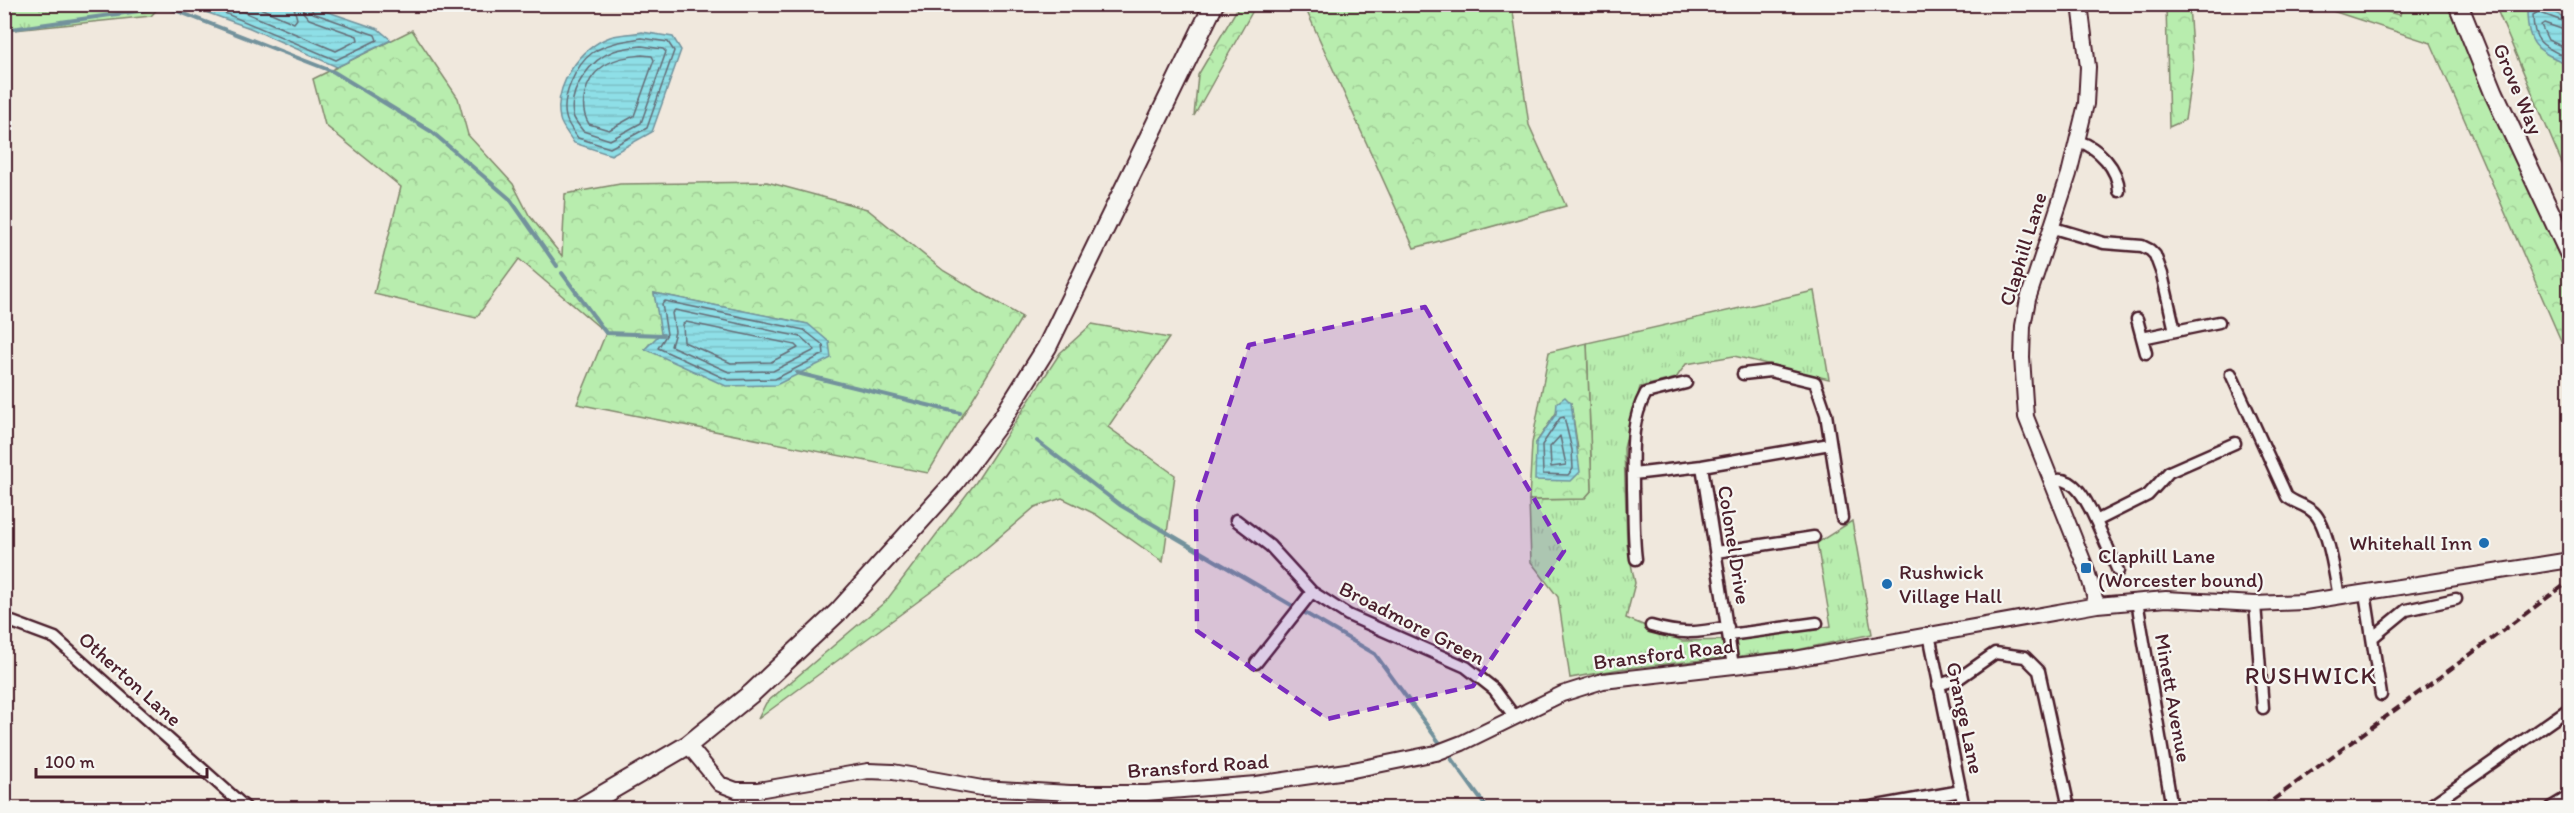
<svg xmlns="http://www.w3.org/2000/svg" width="2574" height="813" font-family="Itim,sans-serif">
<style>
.grass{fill:url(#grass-tufts);stroke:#81866c;stroke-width:1.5}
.forest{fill:url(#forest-crowns);stroke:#81866c;stroke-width:1.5;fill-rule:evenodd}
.water{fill:url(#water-rules);stroke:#73929c;stroke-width:1.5}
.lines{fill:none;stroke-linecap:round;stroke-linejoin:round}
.shore{stroke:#656c76;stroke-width:1.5}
.stream{stroke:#73929c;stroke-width:4}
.minor-casing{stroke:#4a1f2b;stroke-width:15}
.tertiary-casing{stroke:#4a1f2b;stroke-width:18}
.trunk-casing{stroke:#4a1f2b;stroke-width:22}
.minor{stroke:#f6f6f2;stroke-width:10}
.tertiary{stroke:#f6f6f2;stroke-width:14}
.trunk{stroke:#f6f6f2;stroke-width:18}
.rail{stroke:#4a1f2b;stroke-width:4;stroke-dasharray:9 4.5;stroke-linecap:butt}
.marked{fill:#7b2cbf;fill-opacity:0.2;stroke:#7b2cbf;stroke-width:4.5;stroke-dasharray:12 8;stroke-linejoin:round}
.poi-dot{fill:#1f6fb2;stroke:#f6f6f2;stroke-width:2}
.labels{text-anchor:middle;stroke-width:4.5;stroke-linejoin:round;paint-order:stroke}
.street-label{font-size:21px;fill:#4a1f2b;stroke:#f6f6f2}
.poi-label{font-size:21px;fill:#4a1f2b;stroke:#f6f6f2;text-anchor:start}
.quarter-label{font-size:24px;letter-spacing:1.5px;fill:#4a1f2b;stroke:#f6f6f2}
</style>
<defs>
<pattern id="grass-tufts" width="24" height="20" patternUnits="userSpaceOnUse" patternTransform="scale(1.5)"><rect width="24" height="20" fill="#b8edae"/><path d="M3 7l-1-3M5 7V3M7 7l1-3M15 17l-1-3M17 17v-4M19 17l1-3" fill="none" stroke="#a0cb96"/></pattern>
<pattern id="forest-crowns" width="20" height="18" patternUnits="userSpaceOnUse" patternTransform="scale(1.5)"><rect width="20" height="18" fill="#b8edae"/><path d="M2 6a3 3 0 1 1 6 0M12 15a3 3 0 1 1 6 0" fill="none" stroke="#a0cb96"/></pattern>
<pattern id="water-rules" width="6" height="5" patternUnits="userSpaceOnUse" patternTransform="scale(1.5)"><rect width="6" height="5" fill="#8edfe7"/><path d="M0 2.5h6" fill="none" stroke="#7cbfc6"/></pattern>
</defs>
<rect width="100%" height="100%" fill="#f0e8dd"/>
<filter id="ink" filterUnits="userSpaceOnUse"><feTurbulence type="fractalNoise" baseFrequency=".0167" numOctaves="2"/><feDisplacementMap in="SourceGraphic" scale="12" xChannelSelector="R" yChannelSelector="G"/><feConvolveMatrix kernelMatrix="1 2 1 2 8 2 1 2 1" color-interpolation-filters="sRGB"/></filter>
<g filter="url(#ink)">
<!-- grass -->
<path class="grass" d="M5 4H161V5L151 16 5 31Z
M1814 291 1829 379 1734 356 1686 364 1676 378 1640 387 1624 448 1627 544 1635 583 1626 618 1682 641 1739 640 1831 626 1817 543 1852 521 1872 634 1797 650 1620 669 1570 678 1558 597 1531 562 1529 500 1584 499 1592 490 1587 343Z"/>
<!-- forest -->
<path class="forest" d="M1240 4 1256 5 1194 116 1198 75Z
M1304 5H1512L1529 125 1566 206 1414 248Z
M2166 5H2189L2193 65 2185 120 2169 127Z
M2314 5H2360L2400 15 2402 5H2447L2569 272V359L2431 43Z
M2495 5H2535L2569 57V180Z
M412 30 458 98 468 135 513 184 529 215 562 256 565 194 620 184 767 182 867 209 944 271 1022 317 928 473 577 404 606 333 519 259 476 318 374 294 401 187 325 125 313 79ZM654 293 807 324 645 349 662 333Z
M1092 324 1169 338 1108 427 1175 475 1163 562 1095 514 1062 498 1035 507 958 572 758 719 766 703 886 601 976 482 1060 353Z
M1587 343 1592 490 1584 499 1529 500 1532 443 1549 352ZM1571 403 1578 449 1536 443 1556 413Z"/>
<!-- water -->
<path class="water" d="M186 5H308L378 29 391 40 337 67 250 28Z
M2536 5 2569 19V65C2540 51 2528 49 2527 13Z
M642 32 673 37 681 50 652 132 611 155 574 143C570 136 561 126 560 119 553 86 580 48 610 37 620 34 632 34 642 32Z
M654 293 808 324 829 342 831 358 776 385 726 386 645 349 661 333Z
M1565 397 1571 403 1580 472 1571 481 1535 480 1536 443 1556 414 1557 403Z"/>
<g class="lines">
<!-- shore -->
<path class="shore" d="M203 4 336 60 377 40 375 35 313 13 310 4
M225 4 336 51 358 40 357 36 309 19 303 12 302 4
M251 4 294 23 297 19 293 4
M2570 24 2538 12 2533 15C2533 45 2545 47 2570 59
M2570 32 2544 23 2541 25 2548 40 2570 50
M642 38 668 42 674 51 647 128 610 148 578 138C574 132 567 124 566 117 561 97 576 65 592 53 607 43 624 41 642 38Z
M642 46 663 49 666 52 641 123 610 140 583 131C580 127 574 120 573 115 568 89 591 59 614 51 622 48 633 47 642 46Z
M642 55 652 56 654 60 634 116 609 130 589 124C578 107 585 80 601 68 613 58 628 57 642 55Z
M665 301 804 330 823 345 824 354 775 379 728 380 658 348 667 334 662 304Z
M675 310 801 337 815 350 773 371 729 372 671 346 675 332 672 313Z
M686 322 795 345 798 348 771 362 731 363 684 342 683 324Z
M1564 417 1572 450 1573 469 1568 475 1543 474 1542 445 1560 418Z
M1560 436 1566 465 1551 467 1550 447Z"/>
<!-- stream -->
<path class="stream" d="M4 30 167 7 334 72 432 132 510 199 557 266
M562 273 606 333 663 335
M797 373 960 413
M1037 441 1120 505 1375 654 1487 808"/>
<!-- minor casing -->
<g class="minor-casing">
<path id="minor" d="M2078 141C2099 148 2118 168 2119 191
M2050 227 2104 243 2142 246 2150 250 2155 255 2162 274 2175 331
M2137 319 2146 353
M2142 338 2219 322
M1743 374 1770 371 1815 382 1826 414 1842 518
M2231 374 2287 497C2295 503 2305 505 2312 511 2328 522 2335 577 2339 597
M1702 466 1733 666
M1633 474 1702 466 1830 444
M2052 481C2075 473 2088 504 2096 521L2148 495 2169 472 2235 443
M1236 520 1270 546 1312 592 1348 615 1466 667 1494 689 1514 716
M2096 521 2118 571
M1716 552 1814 537
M1636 559C1633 536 1634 513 1633 489 1633 455 1629 424 1646 393L1686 383
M2365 593 2381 695
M2137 601 2171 802
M2255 604 2263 708
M4 619 55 638 246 808
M1651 626C1682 635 1697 633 1728 627
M1929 634 1964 808
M1729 635 1817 623
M2372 638 2406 610 2456 599
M1256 663 1312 592
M1938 685 1958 679 1995 653 2025 657 2039 671 2069 808
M1866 808 1961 791
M2427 808 2570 708
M2550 808 2570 796"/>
</g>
<!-- tertiary casing -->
<g class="tertiary-casing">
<path id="tertiary" d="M2080 4 2088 67 2086 104 2069 174 2028 299 2023 326 2022 357 2026 417 2086 568 2097 605
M688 745 720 784 736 790H758L868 771 893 772 982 788 1070 793H1146L1256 784 1353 770 1436 753 1462 743 1562 694 1603 681 1795 659 2097 605 2166 599 2255 604 2304 602 2570 560"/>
</g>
<!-- trunk casing -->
<g class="trunk-casing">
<path id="trunk" d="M2458 4 2494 93 2570 255
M580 808 688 745 752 693 838 612 955 482 1002 419 1047 347 1214 4"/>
</g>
<!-- minor -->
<use href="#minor" class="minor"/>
<!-- tertiary -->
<use href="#tertiary" class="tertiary"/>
<!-- trunk -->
<use href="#trunk" class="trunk"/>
<!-- rail -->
<path class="rail" d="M2262 808 2570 581"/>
</g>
</g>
<!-- marked area -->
<path class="marked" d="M1425 307 1564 551 1473 686 1327 719 1197 631 1196 506 1249 345Z"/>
<!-- markers -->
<g class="poi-dot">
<circle cx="2484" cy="543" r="6"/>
<rect x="2080" y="562" width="12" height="12" rx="3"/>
<circle cx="1887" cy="584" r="6"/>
</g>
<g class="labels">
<!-- street labels -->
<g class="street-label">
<text transform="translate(2518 89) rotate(67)" y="7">Grove Way</text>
<text transform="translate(2023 249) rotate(-73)" y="7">Claphill Lane</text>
<text transform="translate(1734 545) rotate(81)" y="7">Colonel Drive</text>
<text transform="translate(1412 623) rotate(27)" y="7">Broadmore Green</text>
<text transform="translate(1664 654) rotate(-7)" y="7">Bransford Road</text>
<text transform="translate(130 679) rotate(42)" y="7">Otherton Lane</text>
<text transform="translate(2173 698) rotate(80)" y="7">Minett Avenue</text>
<text transform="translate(1965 718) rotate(78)" y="7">Grange Lane</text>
<text transform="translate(1198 766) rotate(-4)" y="7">Bransford Road</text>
</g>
<!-- poi labels -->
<g class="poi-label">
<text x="2472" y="550" text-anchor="end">Whitehall Inn</text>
<text x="2098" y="563">Claphill Lane<tspan x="2098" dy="24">(Worcester bound)</tspan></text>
<text x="1899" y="579">Rushwick<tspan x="1899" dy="24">Village Hall</tspan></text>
</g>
<!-- quarter labels -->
<g class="quarter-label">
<text x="2311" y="684">RUSHWICK</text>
</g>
</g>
<!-- margin -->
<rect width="2574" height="813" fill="none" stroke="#f6f6f2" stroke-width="24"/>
<rect x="12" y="12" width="2550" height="789" fill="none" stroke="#4a1f2b" stroke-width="2" filter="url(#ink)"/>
<!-- scale -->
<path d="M36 768v9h171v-9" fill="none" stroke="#4a1f2b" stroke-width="3"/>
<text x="45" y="768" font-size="18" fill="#4a1f2b" stroke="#f6f6f2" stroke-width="4.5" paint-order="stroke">100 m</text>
</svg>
